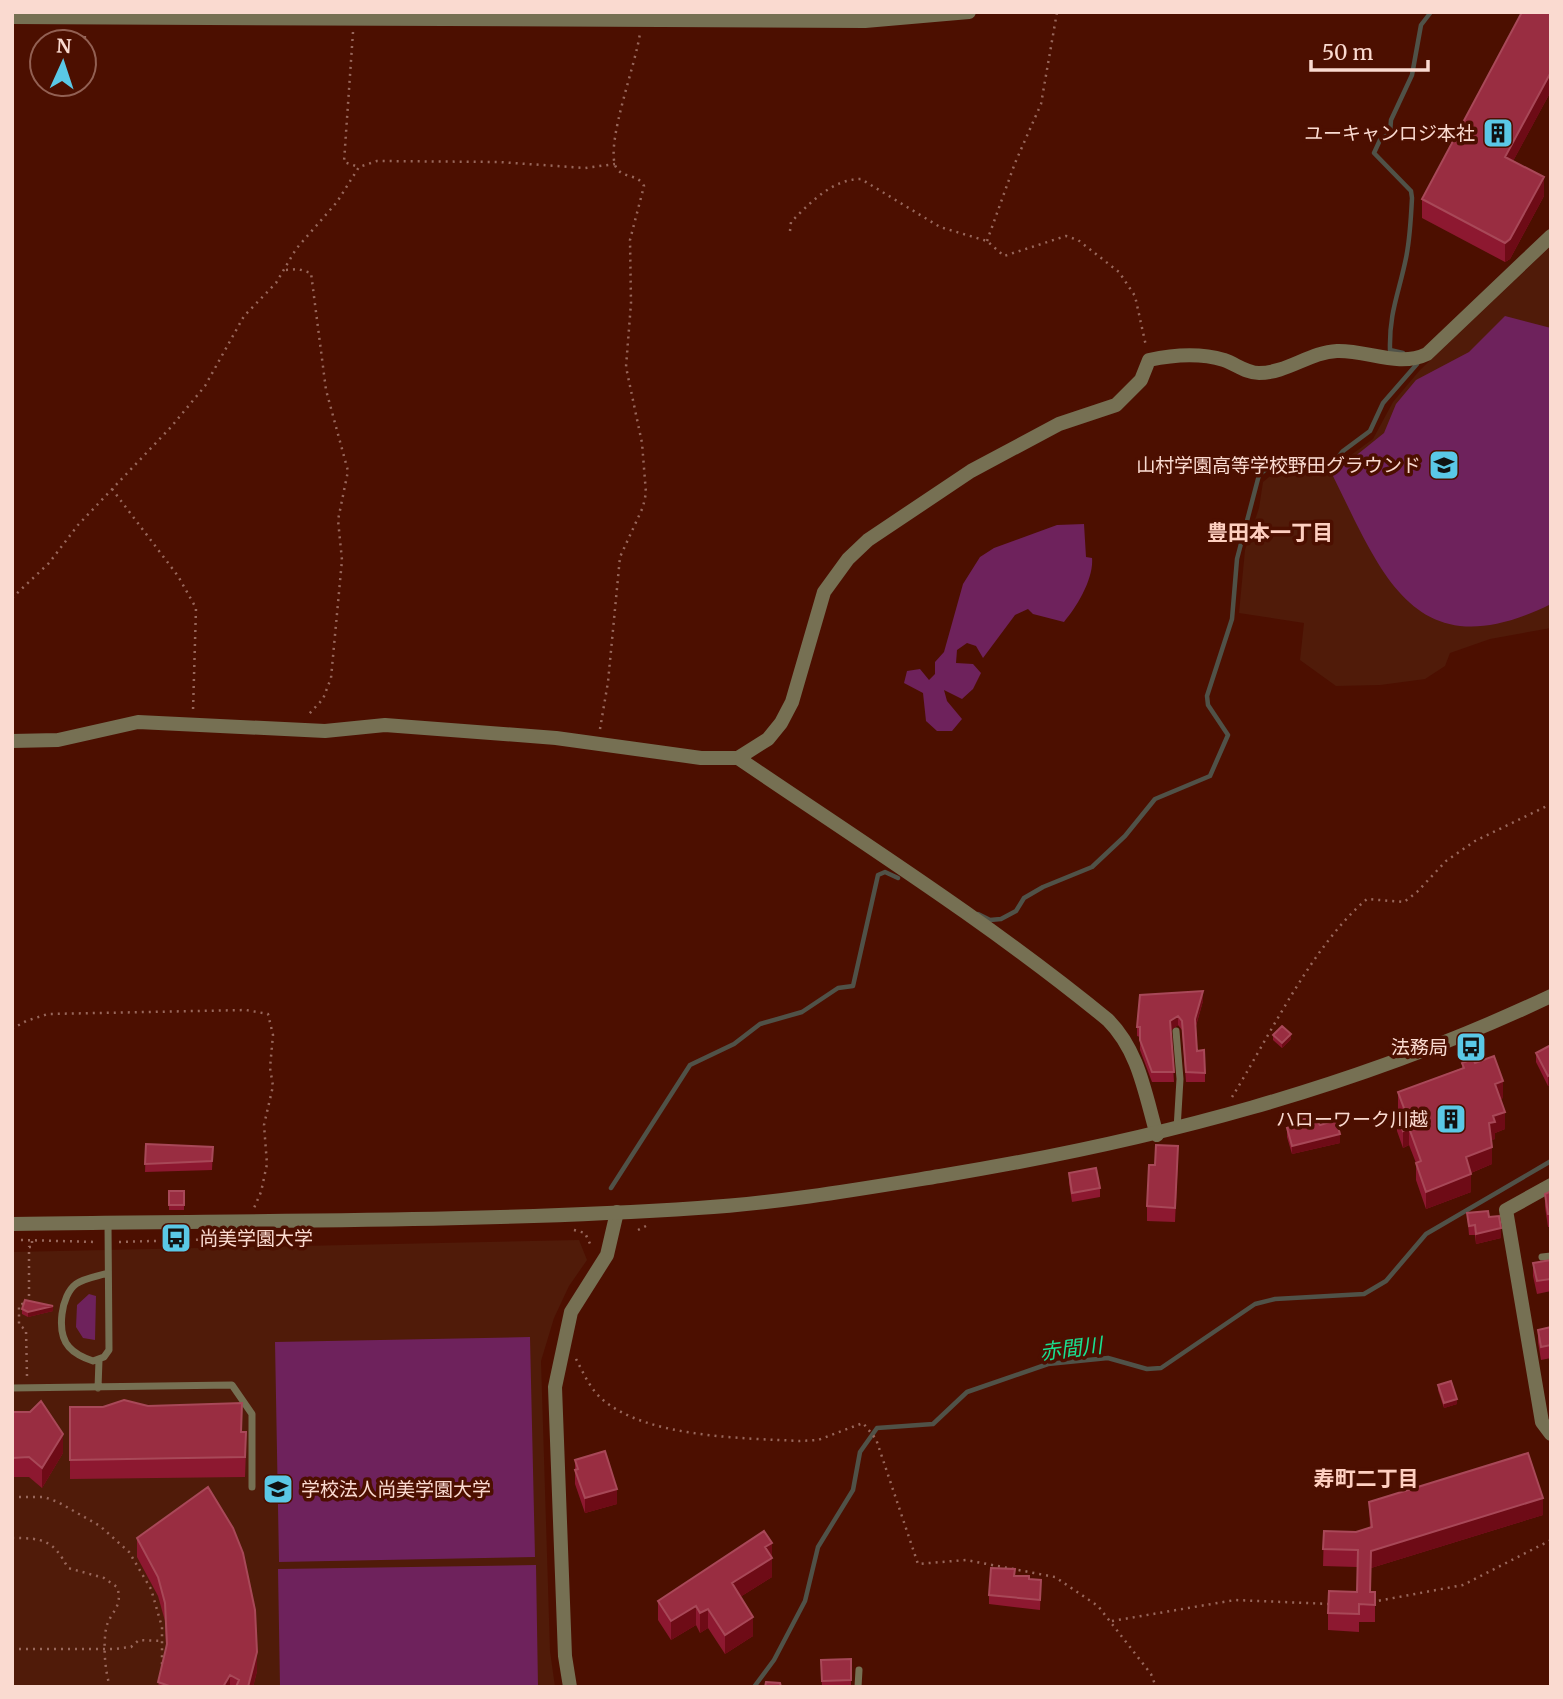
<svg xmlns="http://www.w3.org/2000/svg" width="1563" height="1699" font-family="Merriweather,'Noto Sans JP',serif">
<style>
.built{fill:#501b09}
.green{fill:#6e225c}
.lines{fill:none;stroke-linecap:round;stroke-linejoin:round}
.stream{stroke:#505248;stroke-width:4.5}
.path{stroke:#98675b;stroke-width:2.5;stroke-dasharray:2 5;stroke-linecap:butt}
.service{stroke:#767053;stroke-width:7}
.minor{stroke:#767053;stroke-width:14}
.tertiary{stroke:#767053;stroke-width:14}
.wall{fill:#8d1830}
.shaded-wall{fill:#6e0b16}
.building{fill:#992d41;stroke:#a84858;stroke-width:2}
.labels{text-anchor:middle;stroke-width:7;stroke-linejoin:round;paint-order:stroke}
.poi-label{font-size:19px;fill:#fadad0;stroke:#4c0f00;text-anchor:end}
.neighbourhood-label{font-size:21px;font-weight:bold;fill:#fecfc0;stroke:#4c0f00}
.water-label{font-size:21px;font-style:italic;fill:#19e191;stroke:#4c0f00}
</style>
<rect width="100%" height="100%" fill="#4c0f00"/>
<!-- built -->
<path class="built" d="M1551 246V628L1490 639 1450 653 1445 666 1425 679 1380 685 1336 686 1300 660 1304 623 1239 613 1245 550 1259 508 1263 482 1287 462 1325 468 1336 466 1373 439 1393 402 1420 370Z
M579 1240 587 1260 569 1286 554 1318 541 1361 550 1651 555 1687H12V1252Z"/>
<!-- green -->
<path class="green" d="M1505 316 1551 328V604C1414 672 1382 574 1331 472L1343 466 1384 433 1396 404 1416 380 1469 352Z
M1084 524 1086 557 1092 558C1094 578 1077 607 1064 622L1033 614 1028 609 1015 615 983 658 976 646 967 643 957 650 956 663 973 664 981 673 973 689 962 699 944 690 947 701 962 719 952 731H937L926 721 923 693 904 683 907 671 920 669 929 680 935 674V662L944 652 963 584 980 557 994 548 1057 525Z
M89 1294 96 1296 95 1340 83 1338 76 1327 77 1305Z
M530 1337 535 1557 279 1562 275 1342Z
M536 1565 538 1687H280L278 1569Z"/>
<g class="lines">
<!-- stream -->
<path class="stream" d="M1403 353 1390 350C1389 312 1399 293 1406 258 1410 239 1411 218 1412 198L1411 191 1374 153 1380 140 1390 133 1391 120 1412 75 1421 25 1431 12
M978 914 990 920 1001 919 1016 911 1024 898 1043 887 1092 867 1125 836 1155 799 1210 776 1228 735 1208 705 1207 696 1232 619 1237 559 1259 475 1279 458 1324 464 1336 460 1343 451 1370 431 1383 403 1417 364
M611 1188 690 1065 734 1044 760 1024 802 1012 838 988 853 986 878 875 885 872 898 878
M754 1687 774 1660 805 1601 818 1547 853 1490 860 1452 877 1428 933 1424 967 1392 1048 1364 1108 1358 1147 1369 1161 1368 1255 1304 1275 1299 1364 1294 1386 1281 1426 1234 1551 1161"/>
<!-- path -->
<path class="path" d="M353 32 344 162 359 167
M84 66 85 33
M72 91V84
M790 231 791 222C810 203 832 179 861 179L940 227 987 241 1004 256 1066 236 1078 240 1119 272 1135 296 1146 346
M987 241 1015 163 1041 104 1057 12
M286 270 298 269 311 273 326 390 348 471 338 520 342 560 331 678 323 699 308 715
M112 489 178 576 196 608 193 711
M12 598 49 563 78 525 171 427 205 386 244 316 276 283 296 249 337 202 359 167 377 161 499 162 585 168 615 164
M600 729 608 682 620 557 643 507 646 493 642 443 626 367 631 303 630 240 644 186C638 173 620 179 615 165 607 139 636 64 640 33
M12 1029 26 1021 48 1014 246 1010 268 1014 273 1035 270 1068 273 1086 264 1125 267 1164 261 1192 254 1208
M1232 1097C1269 1037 1313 944 1367 899L1404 902 1417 892 1446 861 1475 841 1551 804
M574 1230 585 1233 592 1248
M638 1230 646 1226
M21 1240 96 1242
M119 1242 287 1237
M576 1359C583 1372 590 1389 602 1399 646 1438 744 1438 800 1441L818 1440 863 1423 876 1439 918 1564 966 1560 1055 1577 1098 1606 1151 1674 1156 1687
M27 1376 26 1330 19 1325V1305L29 1302V1247H32V1241
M12 1497H44L58 1502 100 1526 129 1552 151 1589 162 1627V1670
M12 1538C44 1538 53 1540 68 1568L104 1578 117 1587C124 1608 109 1612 106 1629 103 1646 105 1671 110 1687
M1372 1602 1463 1585 1551 1540
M1112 1621 1235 1600 1330 1604
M12 1649H114L131 1647 139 1640 163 1641
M12 1658 13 1687"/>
<!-- service -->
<path class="service" d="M1176 1031 1180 1079 1177 1129
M108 1223 109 1350 104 1357 93 1361C84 1358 75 1354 69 1347 56 1332 61 1295 76 1284 84 1278 99 1276 108 1273
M1542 1257 1551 1256
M12 1388 232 1385 252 1414V1487
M98 1388 99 1360
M858 1687 859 1670"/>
<!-- minor -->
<path class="minor" d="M12 741 58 740 138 722 325 731 385 725 556 738 701 758H738L768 739 781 723 792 702 824 592 848 559 868 540 971 471 1059 424 1116 405 1141 380 1149 360C1172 355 1201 353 1224 360 1236 364 1246 373 1259 373 1287 373 1310 352 1337 351 1368 350 1398 368 1427 354L1551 236
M738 758C863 843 991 924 1108 1020 1139 1051 1145 1094 1157 1135
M1551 1185 1506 1210 1542 1422 1551 1434
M570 1687 565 1656 555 1387 571 1312 607 1255 617 1212"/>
<!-- tertiary -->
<path class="tertiary" d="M12 17 865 21 969 12
M12 1224C241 1220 470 1223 698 1208 779 1203 860 1189 940 1176 1153 1141 1356 1088 1551 996"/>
</g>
<!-- wall -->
<path class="wall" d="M1551 91 1513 161 1544 196 1510 259 1505 262 1422 218V199Z
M1203 1001 1196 1026 1197 1051 1205 1073V1082H1186L1182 1030 1178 1025 1171 1030 1174 1082H1152L1140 1050V1037L1137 1036V1027Z
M1273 1035 1291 1039 1282 1048 1273 1040Z
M1551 1045V1084L1548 1086 1536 1062V1053Z
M1462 1063H1475L1503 1098 1500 1099 1505 1129 1495 1133V1139L1491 1140 1492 1164 1471 1173V1192L1426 1209 1416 1180V1163L1409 1145 1403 1148 1397 1131V1114L1399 1113 1398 1109V1092L1462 1068Z
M1295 1122 1320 1125 1340 1143 1292 1154 1287 1137V1128L1295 1126Z
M146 1144 213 1147 212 1170 145 1172Z
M1178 1160 1175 1222 1147 1221V1206L1155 1165Z
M1069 1173 1100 1188V1197L1072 1202 1069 1183Z
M169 1191H184V1210H169Z
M1551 1191V1227H1548L1545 1207V1194Z
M1467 1213 1489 1217 1501 1238 1476 1244 1475 1235H1469Z
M1551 1260V1291L1537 1294 1533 1276V1263Z
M22 1309 53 1311 28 1317 22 1314Z
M1551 1327V1358L1541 1360 1538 1342V1330Z
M1438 1385 1457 1404 1444 1408 1438 1390Z
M70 1407 242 1432 246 1451 245 1477 70 1479Z
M12 1412 63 1453 42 1488 29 1477H12Z
M575 1460 617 1504 585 1513 575 1484Z
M1369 1502 1543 1515 1371 1568 1370 1592H1375V1622H1359V1632L1328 1630V1613L1357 1592V1567L1323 1566 1324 1531 1356 1532 1370 1528Z
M137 1538 257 1671 253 1687H158L166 1647 165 1621 158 1596 137 1557Z
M772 1543V1577L740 1597 753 1636 725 1654 708 1628 700 1633 696 1625 671 1640 658 1620V1601Z
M1015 1576 1029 1579 1041 1580 1040 1610 989 1604V1595Z
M851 1659V1687H822L821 1660Z"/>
<!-- shaded-wall -->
<path class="shaded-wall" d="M1551 72V91L1505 176V157Z
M1544 177V196L1510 259 1505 262V243Z
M1203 991V1001L1195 1028V1019Z
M1178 1016V1025L1170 1031V1021Z
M1291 1034V1039L1282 1048V1043Z
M1551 1074V1084L1548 1086V1076Z
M1503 1081V1098L1495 1101V1084Z
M1505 1112V1129L1495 1133V1139L1489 1141V1123L1493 1116Z
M1409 1128V1145L1403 1148V1131Z
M1340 1134V1143L1292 1154V1146Z
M1492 1147V1164L1466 1175V1157Z
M1471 1174V1192L1426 1209V1192Z
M1501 1228V1238L1476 1244V1234Z
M53 1306V1311L28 1317V1312Z
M1457 1399V1404L1444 1408V1403Z
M63 1434V1453L42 1488V1468Z
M617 1489V1504L585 1513V1498Z
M1543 1498V1515L1371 1568 1370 1610 1371 1551Z
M772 1543V1577L732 1602V1583L765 1547Z
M696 1606V1625L671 1640V1621Z
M708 1609V1628L700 1633V1613Z
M753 1617V1636L725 1654V1635Z
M257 1652V1671L253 1687H248Z
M230 1675V1687H223Z"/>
<!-- building -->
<path class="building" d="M1522 12H1551V72L1505 157 1544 177 1510 239 1505 243 1422 199Z
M1203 991 1195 1019 1197 1051 1204 1050 1205 1073 1186 1072 1182 1021 1178 1016 1170 1021 1174 1072H1152L1140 1040V1027H1137L1140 995Z
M1282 1026 1291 1034 1282 1043 1273 1035Z
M1551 1045V1074L1548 1076 1536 1053Z
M1494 1056 1503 1081 1495 1084 1505 1112 1493 1116 1495 1122 1489 1123 1492 1147 1466 1157 1471 1174 1426 1192 1416 1163 1421 1161 1409 1128 1403 1131 1397 1114 1405 1111 1398 1092 1464 1068 1462 1063 1473 1059 1475 1063Z
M1313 1116 1320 1125 1336 1120 1340 1134 1292 1146 1287 1128 1296 1125 1295 1122Z
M146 1144 213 1147 212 1161 145 1164Z
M1156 1145 1178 1146 1175 1208 1147 1206 1149 1165H1155Z
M1096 1168 1100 1188 1072 1193 1069 1173Z
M169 1191H184V1205H169Z
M1551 1191V1214H1548L1545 1194Z
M1488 1211 1489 1217 1499 1216 1501 1228 1476 1234 1475 1225 1469 1226 1467 1213Z
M1551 1260V1279L1537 1281 1533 1263Z
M25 1300 53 1306 28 1312 22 1309Z
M1551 1327V1345L1541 1347 1538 1330Z
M1451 1381 1457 1399 1444 1403 1438 1385Z
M124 1400 148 1406 242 1403 241 1432H246L245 1457 70 1460V1407H103Z
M41 1401 63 1434 42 1468 29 1457 12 1458V1412H30Z
M605 1451 617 1489 585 1498 575 1470 578 1469 575 1460Z
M1528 1453 1543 1498 1371 1551 1370 1592H1375V1605L1359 1604V1614L1328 1613 1329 1591 1357 1592 1358 1550 1323 1549 1324 1531 1356 1532 1372 1527 1369 1502Z
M208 1487 233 1528 243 1553 255 1610 257 1652 248 1687H236L239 1680 230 1675 223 1687H172L158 1682 167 1644 165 1603 158 1577 137 1538Z
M764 1531 772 1543 765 1547 772 1558 732 1583 753 1617 725 1635 708 1609 700 1613 696 1606 671 1621 658 1601Z
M991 1568 1015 1569 1014 1576H1029V1579L1041 1580 1040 1600 989 1595Z
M851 1659V1680L822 1681 821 1660Z
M766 1682 780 1683 781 1687H765Z"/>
<!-- icons -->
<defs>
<g id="building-square" transform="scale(1.575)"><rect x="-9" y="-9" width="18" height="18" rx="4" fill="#5ac8e6" stroke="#4c0f00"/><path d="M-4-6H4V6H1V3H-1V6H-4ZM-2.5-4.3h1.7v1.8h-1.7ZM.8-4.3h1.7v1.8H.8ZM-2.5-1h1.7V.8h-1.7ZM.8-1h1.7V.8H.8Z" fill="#111"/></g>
<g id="school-square" transform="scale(1.575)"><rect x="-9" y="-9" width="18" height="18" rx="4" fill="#5ac8e6" stroke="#4c0f00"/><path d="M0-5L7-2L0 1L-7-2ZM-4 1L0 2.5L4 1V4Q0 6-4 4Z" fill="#111"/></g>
<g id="bus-square" transform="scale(1.575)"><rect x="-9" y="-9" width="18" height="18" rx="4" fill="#5ac8e6" stroke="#4c0f00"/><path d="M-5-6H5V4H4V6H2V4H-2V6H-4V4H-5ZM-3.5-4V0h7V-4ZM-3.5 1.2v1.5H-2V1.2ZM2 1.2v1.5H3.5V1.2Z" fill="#111"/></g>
<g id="university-square" transform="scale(1.575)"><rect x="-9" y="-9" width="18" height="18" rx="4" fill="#5ac8e6" stroke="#4c0f00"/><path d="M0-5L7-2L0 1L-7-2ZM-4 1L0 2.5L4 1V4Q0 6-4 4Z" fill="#111"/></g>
</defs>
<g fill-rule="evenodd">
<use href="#building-square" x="1498" y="133"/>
<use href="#school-square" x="1444" y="465"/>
<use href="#bus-square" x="1471" y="1047"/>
<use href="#building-square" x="1451" y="1119"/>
<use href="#bus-square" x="176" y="1238"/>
<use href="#university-square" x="278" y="1489"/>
</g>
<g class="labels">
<!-- poi labels -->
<g class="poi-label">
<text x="1475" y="140">ユーキャンロジ本社</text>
<text x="1421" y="472">山村学園高等学校野田グラウンド</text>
<text x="1448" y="1054">法務局</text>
<text x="1428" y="1126">ハローワーク川越</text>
<text x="199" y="1245" text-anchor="start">尚美学園大学</text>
<text x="301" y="1496" text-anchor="start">学校法人尚美学園大学</text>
</g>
<!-- neighbourhood labels -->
<g class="neighbourhood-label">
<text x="1270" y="540">豊田本一丁目</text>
<text x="1366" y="1486">寿町二丁目</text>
</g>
<!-- water labels -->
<g class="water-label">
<text transform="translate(1071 1349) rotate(-7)" y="7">赤間川</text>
</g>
</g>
<!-- border -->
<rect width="1563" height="1699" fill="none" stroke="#fadad0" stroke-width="28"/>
<!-- north arrow -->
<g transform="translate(63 63) rotate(3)"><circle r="33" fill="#4c0f00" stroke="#926053" stroke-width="2"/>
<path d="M0-5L12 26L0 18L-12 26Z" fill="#5ac8e6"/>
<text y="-10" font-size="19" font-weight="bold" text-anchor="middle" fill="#fadad0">N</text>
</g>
<!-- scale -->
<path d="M1311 60v10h117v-10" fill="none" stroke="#fadad0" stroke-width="3.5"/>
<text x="1322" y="60" font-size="21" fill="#fadad0" stroke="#4c0f00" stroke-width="5" paint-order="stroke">50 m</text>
</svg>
